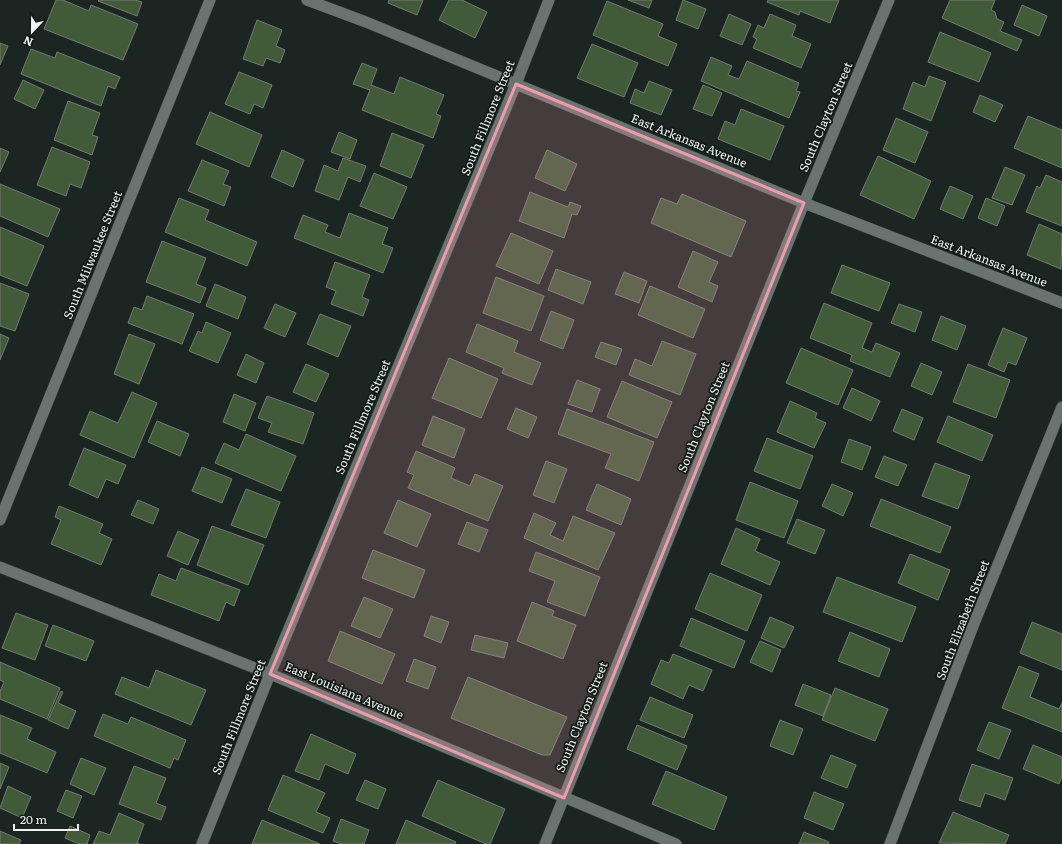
<svg xmlns="http://www.w3.org/2000/svg" width="1062" height="844" font-family="Literata,serif">
<style>
.building{fill:#415b38;stroke:#747a72}
.lines{fill:none;stroke-linecap:round;stroke-linejoin:round}
.minor-casing{stroke:#39413e;stroke-width:12}
.tertiary-casing{stroke:#39413e;stroke-width:12}
.minor{stroke:#697470;stroke-width:11}
.tertiary{stroke:#697470;stroke-width:11}
.marked{fill:#f29aad;fill-opacity:0.2;stroke:#f29aad;stroke-width:3;stroke-linejoin:round}
.labels{text-anchor:middle;stroke-width:3.5;stroke-linejoin:round;paint-order:stroke}
.street-label{font-size:12px;fill:#eef4f2;stroke:#121b18}
</style>
<rect width="100%" height="100%" fill="#1b2521"/>
<!-- building -->
<path class="building" d="M56 0H63L89 11 91 5 138 24 123 60 44 29Z
M99 0H135L142 2 137 16 98 1Z
M389 0H423L417 15 388 3Z
M449 0H462L487 12 475 38 439 20Z
M628 0H652L649 8Z
M683 0 706 9 698 29 676 20Z
M768 0H839L830 23 800 11 799 15 767 2Z
M950 0H995L991 10 995 12 997 19 1004 22 1000 31 1022 40 1017 51 942 18Z
M607 1 663 24 658 36 677 44 668 66 593 35Z
M1022 5 1047 16 1039 36 1014 25Z
M729 14 751 24 742 45 720 36Z
M770 14 796 25 792 36 811 44 801 68 753 48 757 39 753 37 758 25 764 28Z
M257 20 282 30 276 46 285 50 280 63 266 58 263 66 243 59Z
M940 32 991 53 979 82 928 62Z
M0 43 8 46 0 65Z
M592 44 638 63 624 97 577 78Z
M31 49 55 58 57 52 120 77 115 89 108 86 101 106 21 74Z
M711 57 732 66 728 75 739 79 747 61 799 83 796 91 800 92 789 118 701 81Z
M362 63 377 69 371 85 394 94 400 77 444 95 436 114 441 116 433 138 362 110 370 90 353 84Z
M239 72 272 85 263 108 254 104 250 114 225 104Z
M929 76 946 82 931 121 903 109 913 82 925 87Z
M23 80 44 90 35 109 14 99Z
M649 81 672 90 661 115 630 103 635 89 644 93Z
M703 85 722 93 712 116 693 109Z
M980 95 1003 105 995 122 973 112Z
M68 101 100 113 92 135 98 137 92 155 54 140Z
M741 109 784 126 770 160 718 139 725 121 735 125Z
M210 112 262 135 249 167 196 144Z
M1028 116 1062 130V168L1014 148Z
M896 118 928 132 915 163 883 150Z
M339 132 357 140 350 159 331 152Z
M392 133 424 145 411 178 380 166Z
M52 147 90 162 81 188 70 184 66 196 37 185Z
M0 148 9 152 0 172Z
M282 150 304 160 293 187 271 177Z
M547 150 577 164 565 191 535 178Z
M878 156 931 181 914 219 860 195Z
M343 158 366 166 360 182 348 177 339 200 315 191 324 165 338 171Z
M202 160 229 171 223 184 231 187 224 206 188 191Z
M1005 167 1025 175 1012 205 992 198Z
M374 173 407 187 393 219 360 206Z
M1046 175 1062 182V226L1026 212 1037 186 1040 188Z
M0 184 60 209 48 237 0 216Z
M950 186 973 196 963 219 940 209Z
M530 192 568 207 570 202 581 206 577 215 572 214 564 238 519 221Z
M682 194 746 221 731 257 651 223 661 198 677 204Z
M179 198 209 210 205 220 257 242 247 266 165 232Z
M986 198 1005 206 997 226 978 218Z
M349 213 388 228 382 244 393 248 383 273 294 238 303 215 328 225 325 232 340 238Z
M1039 224 1062 234 1061 269 1027 255Z
M0 227 44 246 27 286 0 275Z
M511 233 553 251 539 284 496 266Z
M162 241 206 258 196 284 206 288 200 303 146 282Z
M693 251 718 262 709 282 718 286 712 302 678 287Z
M335 262 370 275 362 297 369 300 363 316 331 304 336 291 326 287Z
M842 265 890 283 879 311 831 293Z
M556 269 591 282 583 304 548 290Z
M624 272 647 281 639 303 615 294Z
M496 277 544 296 531 331 483 313Z
M0 283 29 294 15 331 0 326Z
M215 284 246 297 238 319 206 306Z
M650 286 705 309 693 338 638 315Z
M147 296 194 314 182 344 128 323 134 307 142 310Z
M824 303 872 323 862 348 872 352 876 343 900 353 890 377 850 361 852 355 810 338Z
M275 304 296 313 285 337 264 328Z
M899 304 922 312 915 332 891 323Z
M551 311 574 320 563 349 540 340Z
M320 314 351 326 338 357 307 344Z
M941 316 966 326 957 350 932 340Z
M206 322 231 333 218 363 189 351 198 331 202 333Z
M477 324 518 341 514 352 541 363 532 385 502 373 504 368 466 352Z
M1003 328 1027 338 1016 365 1008 362 1004 372 988 365Z
M0 334 9 338 0 360Z
M129 334 155 344 139 384 114 374Z
M662 341 696 354 680 395 629 375 635 359 652 366Z
M601 342 622 349 616 365 595 357Z
M801 348 853 370 838 405 786 383Z
M246 354 264 363 256 383 237 375Z
M449 358 498 379 481 418 432 398Z
M921 363 942 372 932 395 911 386Z
M306 364 329 374 316 402 293 392Z
M968 364 1010 380 996 418 953 402Z
M577 380 600 389 592 412 568 404Z
M622 381 672 402 657 438 607 417Z
M852 388 880 401 871 421 843 408Z
M132 392 157 403 134 458 80 435 90 411 118 423Z
M234 394 256 403 245 431 223 422Z
M267 396 314 413 303 444 268 432 272 423 258 418Z
M790 401 817 413 815 418 826 423 814 448 777 432Z
M516 408 537 417 528 438 507 429Z
M567 409 654 442 639 481 605 468 611 454 558 434Z
M902 409 923 418 914 440 893 431Z
M433 416 465 429 454 458 422 445Z
M948 416 993 435 982 461 937 442Z
M157 421 189 434 180 456 148 442Z
M246 434 296 456 281 491 215 463 224 443 239 450Z
M767 438 813 456 800 489 754 471Z
M849 439 871 447 862 470 841 462Z
M84 448 126 465 118 484 106 479 98 498 69 485Z
M416 451 455 468 451 478 470 486 475 474 503 486 488 521 408 488 414 475 407 472Z
M884 456 907 465 898 486 875 477Z
M546 461 567 469 554 503 533 495Z
M935 463 970 476 958 509 922 496Z
M202 467 232 479 222 503 192 491Z
M750 482 798 501 784 538 736 520Z
M597 484 631 499 621 525 586 510Z
M832 484 853 493 843 516 822 506Z
M246 489 280 502 266 538 231 525Z
M881 499 951 527 940 553 870 526Z
M138 500 159 509 153 524 131 515Z
M398 500 431 514 417 547 384 533Z
M59 506 103 524 99 533 112 539 101 565 51 544 61 520 55 517Z
M534 513 556 523 550 535 563 541 573 516 615 533 598 570 524 538Z
M797 519 825 530 815 554 787 543Z
M467 522 488 530 479 552 458 544Z
M212 526 264 545 248 585 197 565Z
M736 528 760 539 755 551 780 562 770 585 721 564Z
M178 531 199 540 188 565 167 556Z
M373 550 425 570 414 598 362 578Z
M536 552 600 577 585 616 547 602 555 581 529 571Z
M910 554 950 570 938 600 898 583Z
M181 568 240 590 234 606 226 602 219 621 151 595 159 574 176 581Z
M710 573 762 595 747 631 695 609Z
M837 577 916 607 902 642 823 612Z
M364 597 393 609 380 638 351 626Z
M532 602 554 611 552 616 576 625 563 659 517 641Z
M16 613 48 625 35 660 2 648Z
M431 616 449 622 441 643 424 636Z
M770 617 794 627 784 648 761 638Z
M691 618 745 641 734 668 680 646Z
M1032 622 1062 634V670L1020 653Z
M53 625 94 641 86 661 45 646Z
M340 631 395 654 382 684 328 661Z
M850 632 890 649 879 677 838 661Z
M475 635 508 643 504 658 471 650Z
M760 641 781 650 772 672 750 662Z
M673 654 712 670 703 691 689 685 683 699 651 684 661 660 669 663Z
M414 659 436 667 428 689 406 681Z
M0 662 60 688 47 719 0 699V691L4 682 0 680Z
M1019 666 1039 674 1030 697 1059 709 1062 703V732L1002 708Z
M156 670 206 690 191 725 115 694 122 677 149 688Z
M468 677 567 717 550 755H542L451 718Z
M803 684 831 695 823 716 795 705Z
M835 688 888 709 875 741 822 720Z
M61 691 63 692 58 703 76 711 68 729 48 720Z
M650 697 693 715 684 738 640 720Z
M103 714 128 724 131 717 186 740 178 760 174 758 170 768 94 736Z
M0 715 32 728 27 739 56 752 47 773 0 753Z
M780 720 803 729 793 755 770 746Z
M989 722 1011 730 999 759 977 750Z
M637 725 687 746 677 770 627 749Z
M311 734 356 754 348 774 325 764 319 780 295 771Z
M1033 745 1062 757V776L1059 784 1023 769Z
M831 755 856 765 847 788 821 778Z
M81 758 106 768 94 795 70 784Z
M0 763 9 767 0 789Z
M972 764 1013 778 1005 800 985 793 980 807 959 800Z
M134 766 166 778 156 803 166 807 161 820 119 804Z
M666 771 727 797 714 830 652 804Z
M283 775 325 793 316 812 330 818 323 833 268 810Z
M365 780 386 789 378 809 356 800Z
M438 780 505 809 490 844H486L422 816Z
M8 786 31 797 22 818 0 808Z
M66 790 82 796 73 818 57 811Z
M814 792 844 804 833 830 804 818Z
M953 812 1009 835 1005 844 939 843Z
M119 813 144 824 137 843 140 844H93L99 831 110 835Z
M341 819 369 830 364 844H341L333 841Z
M262 820 320 844H252Z
M406 820 456 842 455 844H396Z
M70 826 90 835 87 844H79L65 838Z
M0 831 21 840 19 844H0Z
M804 832 829 842 828 844H799Z"/>
<g class="lines">
<!-- minor casing -->
<g class="minor-casing">
<path id="minor" d="M307 0 366 22 804 203 1062 303
M0 520 210 0
M202 844 270 674 516 84 549 0
M545 844 804 203 889 0
M890 844 973 626 1062 407"/>
</g>
<!-- tertiary casing -->
<g class="tertiary-casing">
<path id="tertiary" d="M0 567 270 674 676 844"/>
</g>
<!-- minor -->
<use href="#minor" class="minor"/>
<!-- tertiary -->
<use href="#tertiary" class="tertiary"/>
</g>
<!-- marked area -->
<path class="marked" d="M516 84 804 203 564 798 270 674Z"/>
<g class="labels">
<!-- street labels -->
<g class="street-label">
<text transform="translate(826 117) rotate(-67)" y="4">South Clayton Street</text>
<text transform="translate(488 118) rotate(-68)" y="4">South Fillmore Street</text>
<text transform="translate(689 141) rotate(22)" y="4">East Arkansas Avenue</text>
<text transform="translate(93 255) rotate(-68)" y="4">South Milwaukee Street</text>
<text transform="translate(989 261) rotate(21)" y="4">East Arkansas Avenue</text>
<text transform="translate(363 417) rotate(-67)" y="4">South Fillmore Street</text>
<text transform="translate(704 417) rotate(-68)" y="4">South Clayton Street</text>
<text transform="translate(963 620) rotate(-69)" y="4">South Elizabeth Street</text>
<text transform="translate(344 691) rotate(23)" y="4">East Louisiana Avenue</text>
<text transform="translate(239 717) rotate(-68)" y="4">South Fillmore Street</text>
<text transform="translate(582 717) rotate(-68)" y="4">South Clayton Street</text>
</g>
</g>
<!-- north arrow -->
<g transform="translate(32 32) rotate(202)" stroke="#121b18" stroke-width="3" paint-order="stroke">
<path d="M0-3L7 15L0 10L-7 15Z" fill="#eef4f2"/>
<text y="-6" font-size="11" font-weight="bold" text-anchor="middle" fill="#eef4f2">N</text>
</g>
<!-- scale -->
<path d="M14 824v6h64v-6" fill="none" stroke="#eef4f2" stroke-width="2"/>
<text x="20" y="824" font-size="12" fill="#eef4f2" stroke="#121b18" stroke-width="3" paint-order="stroke">20 m</text>
</svg>
